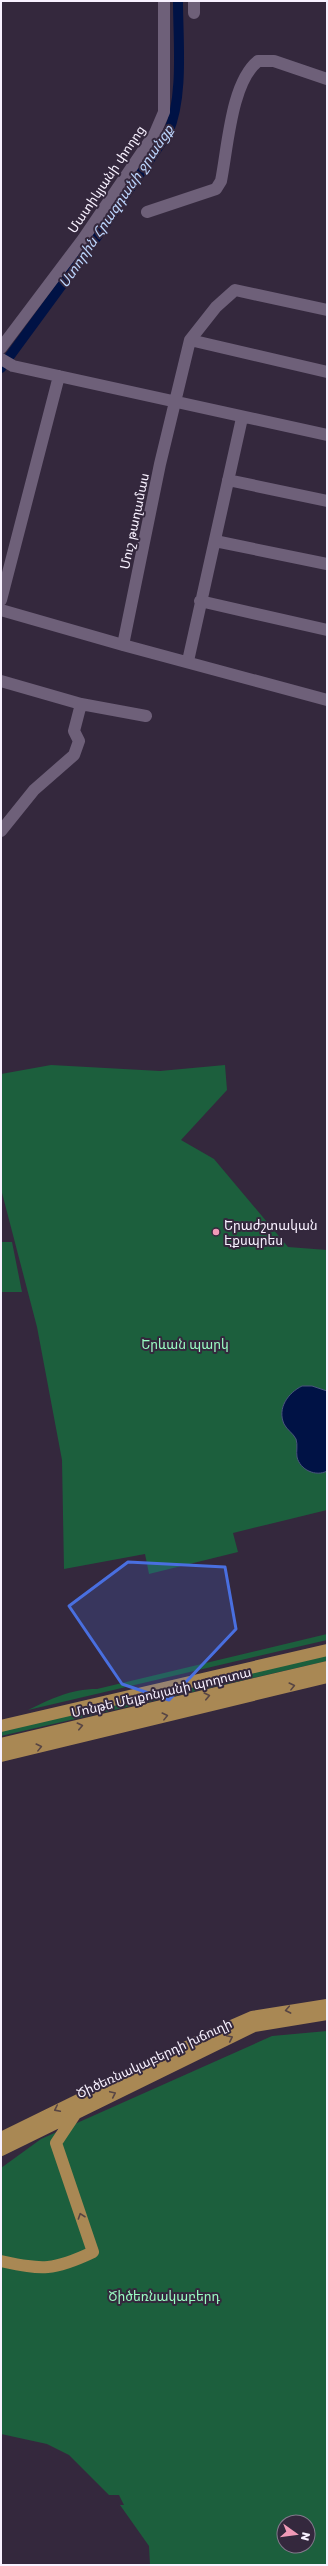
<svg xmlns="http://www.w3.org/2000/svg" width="328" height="2566" font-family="'Golos Text','Noto Sans Armenian',sans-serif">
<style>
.green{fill:#1c5f3d;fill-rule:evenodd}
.water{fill:#001245;stroke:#4a557d}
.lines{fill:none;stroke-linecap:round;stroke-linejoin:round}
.canal{stroke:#001245;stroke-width:10}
.minor{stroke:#6e6079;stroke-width:12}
.major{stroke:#a98854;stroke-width:12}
.oneway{stroke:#574544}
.marked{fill:#496fe0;fill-opacity:0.2;stroke:#496fe0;stroke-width:3;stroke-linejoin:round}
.poi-dot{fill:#f09ab7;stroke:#34283d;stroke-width:1.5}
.labels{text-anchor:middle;stroke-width:4;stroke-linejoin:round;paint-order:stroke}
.street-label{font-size:13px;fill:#f8f1ff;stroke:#34283d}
.poi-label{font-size:13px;fill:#f8f1ff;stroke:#34283d;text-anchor:start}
.park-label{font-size:13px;fill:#9afdc3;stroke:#34283d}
.water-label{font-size:14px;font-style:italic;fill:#bcd5fd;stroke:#34283d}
</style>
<rect width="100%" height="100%" fill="#34283d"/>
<!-- green -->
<path class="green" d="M51 1065 160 1071 225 1065 227 1090 181 1140 214 1159 288 1247 327 1250V1510L233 1533 238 1552 149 1574 145 1554 64 1569 62 1460 37 1327 1 1189V1074Z
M1 1242H12L22 1292H1Z
M327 1634V1640L28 1710C51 1699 70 1689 97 1689Z
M327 1654V1661L1 1736V1731Z
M327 2031V2565H150L149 2546 120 2505H124L119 2495H109L69 2455 47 2444 1 2434V2168L41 2139 272 2036ZM284 2522H308V2546H284Z"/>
<!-- water -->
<path class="water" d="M302 1386H312L327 1391V1471C316 1477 300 1470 297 1457 296 1451 298 1445 296 1439 293 1433 287 1430 284 1424 277 1408 288 1393 302 1386Z"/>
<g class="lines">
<!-- canal -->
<path class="canal" d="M1 368 92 244 168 133C184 96 178 41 178 1"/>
<!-- minor -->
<path class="minor" d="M194 13V1
M147 212 216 189 221 181C228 146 231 83 258 61H274L327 79
M190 340 327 372
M1 348 83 239 155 133 164 112V1
M1 359 13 366 327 435
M228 480 327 501
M215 541 327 564
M1 600 59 376
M200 601 327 630
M1 610 123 645 327 700
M123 645 160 464 190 340 216 307 235 290 327 310
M188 661 242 418
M1 681 81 704 74 731 79 741 74 755 34 790 1 831
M81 704 146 716"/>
<!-- major -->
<path class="major" d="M1 1726 327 1650
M1 1744 327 1667
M1 1756 327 1677
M1 2138 213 2034 252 2017 327 2005
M1 2150 254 2026 327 2014
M1 2261C43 2270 53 2271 93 2252L56 2143 76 2113"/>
</g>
<!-- one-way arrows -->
<defs><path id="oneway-chevron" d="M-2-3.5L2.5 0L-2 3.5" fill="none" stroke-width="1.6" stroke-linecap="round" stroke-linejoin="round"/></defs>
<g class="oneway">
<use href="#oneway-chevron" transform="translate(292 1686) rotate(-14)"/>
<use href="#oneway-chevron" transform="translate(207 1696) rotate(-13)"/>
<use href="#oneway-chevron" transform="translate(165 1716) rotate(-14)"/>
<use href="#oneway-chevron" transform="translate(80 1726) rotate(-13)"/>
<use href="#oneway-chevron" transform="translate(39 1747) rotate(-14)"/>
<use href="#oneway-chevron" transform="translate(288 2010) rotate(169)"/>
<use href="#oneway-chevron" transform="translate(230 2038) rotate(-25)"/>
<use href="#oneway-chevron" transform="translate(113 2094) rotate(-25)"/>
<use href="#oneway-chevron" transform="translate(57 2109) rotate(154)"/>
<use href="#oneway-chevron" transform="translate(81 2216) rotate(-109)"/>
</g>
<!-- marked area -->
<path class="marked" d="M128 1562 225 1567 236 1629 169 1700 122 1684 69 1606Z"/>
<!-- markers -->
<circle class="poi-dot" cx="216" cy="1232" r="4"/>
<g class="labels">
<!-- street labels -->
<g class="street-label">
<text transform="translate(106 179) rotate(-56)" y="5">Մատիկյանի փողոց</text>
<text transform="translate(134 521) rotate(-78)" y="5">Մուշ թաղամաս</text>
<text transform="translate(161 1692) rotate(-13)" y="5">Մոնթե Մելքոնյանի պողոտա</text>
<text transform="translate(154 2058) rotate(-25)" y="5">Ծիծեռնակաբերդի խճուղի</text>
</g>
<!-- poi labels -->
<g class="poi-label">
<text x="224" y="1230">Երաժշտական<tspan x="224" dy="15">Էքսպրես</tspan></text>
</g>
<!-- park labels -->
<g class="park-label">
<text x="185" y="1349">Երևան պարկ</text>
<text x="164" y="2301">Ծիծեռնակաբերդ</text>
</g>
<!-- water labels -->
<g class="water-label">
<text transform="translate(116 206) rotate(-56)" y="5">Ստորին Հրազդանի ջրանցք</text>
</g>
</g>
<!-- border -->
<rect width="328" height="2566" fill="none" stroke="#f8f1ff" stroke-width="4"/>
<!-- north arrow -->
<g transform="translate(296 2534) rotate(104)"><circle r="19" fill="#34283d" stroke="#82788b"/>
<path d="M0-3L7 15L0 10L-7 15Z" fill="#f09ab7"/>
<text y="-6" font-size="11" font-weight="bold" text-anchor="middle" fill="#f8f1ff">N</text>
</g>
</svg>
